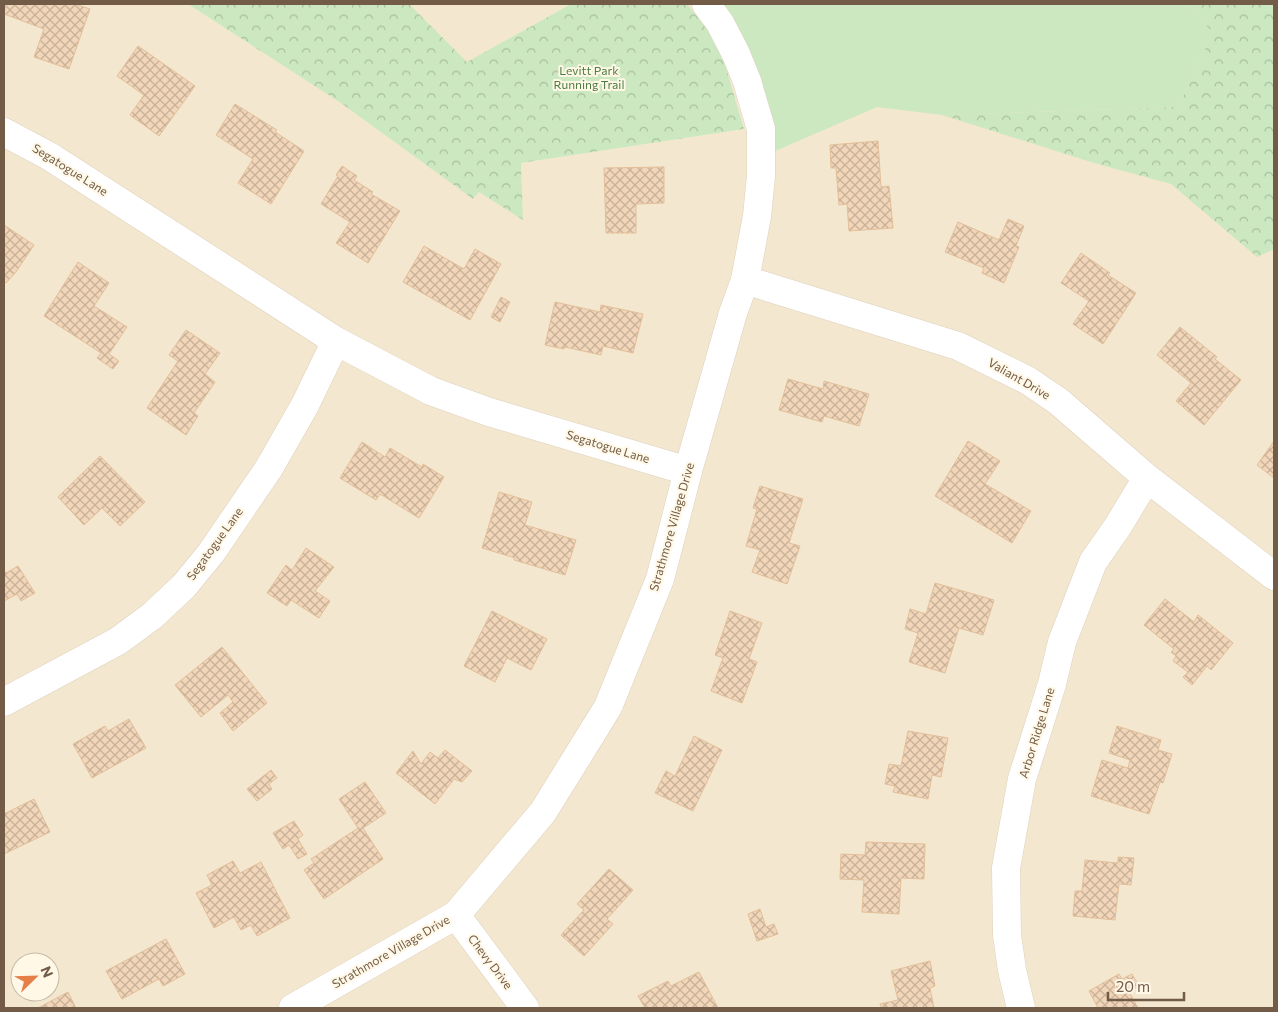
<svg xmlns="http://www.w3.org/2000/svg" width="1278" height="1012" font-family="Commissioner,sans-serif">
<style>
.residential{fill:#f3e7cf;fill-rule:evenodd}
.grass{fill:#cbe8c0}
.forest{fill:url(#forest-crowns)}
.building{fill:url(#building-cross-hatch);stroke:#e3bf99}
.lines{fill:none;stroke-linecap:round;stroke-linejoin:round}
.minor-casing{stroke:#dfd1bd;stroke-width:29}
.tertiary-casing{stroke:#dfd1bd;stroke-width:29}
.minor{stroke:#fff;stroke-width:28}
.tertiary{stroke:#fff;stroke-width:28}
.labels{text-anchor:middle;stroke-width:4;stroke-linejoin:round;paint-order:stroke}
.park-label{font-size:12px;fill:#4d7d43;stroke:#fff8e6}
.street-label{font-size:12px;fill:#725c48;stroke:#fff8e6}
</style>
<defs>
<pattern id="forest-crowns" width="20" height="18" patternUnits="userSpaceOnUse" patternTransform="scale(1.25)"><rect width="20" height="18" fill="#cbe8c0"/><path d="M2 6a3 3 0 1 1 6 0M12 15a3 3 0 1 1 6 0" fill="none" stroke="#a9bf9e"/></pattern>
<pattern id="building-cross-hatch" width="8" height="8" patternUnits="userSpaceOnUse" patternTransform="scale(1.25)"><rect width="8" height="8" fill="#f1d6b9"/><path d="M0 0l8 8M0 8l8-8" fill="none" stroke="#c8b198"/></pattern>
</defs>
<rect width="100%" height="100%" fill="#fcf5e1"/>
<!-- residential -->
<path class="residential" d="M4 4H188L523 220 521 163 744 129 719 44 687 4H1274V1008H4ZM20 962H50V992H20Z
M409 4H571L467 63Z"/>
<!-- grass -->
<path class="grass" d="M720 4H1187L1213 33 1178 107 942 115 877 107 775 151Z"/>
<!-- forest -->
<path class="forest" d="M188 4H409L467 62 571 4H687L719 44 744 129 521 163 523 220 479 192 473 199 341 103Z
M1187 4H1274V249L1257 257 1171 184 1094 163 942 115 1178 107 1213 33Z"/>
<!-- building -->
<path class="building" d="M6 4H75L90 9 69 69 34 57 44 29 4 14Z
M138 46 195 86 159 136 130 115 144 95 117 76Z
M235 104 277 130 275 132 304 151 271 204 238 183 253 159 216 135Z
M878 141 881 187 889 186 893 228 849 231 847 204 839 205 836 168H831L830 145Z
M342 166 357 176 354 180 373 192 371 194 400 211 368 263 336 243 350 222 321 204 338 176 336 175Z
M664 167V203L636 204V233H606L604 168Z
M1008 219 1024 226 1016 246 1019 247 1004 283 982 273 984 268 945 252 958 222 999 240Z
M4 225 34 245 16 272 6 283 4 281Z
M424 246 464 269 475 249 501 264 470 320 403 282Z
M1081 253 1110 273 1108 275 1136 293 1103 344 1073 324 1089 301 1061 283Z
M78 262 109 283 94 306 127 327 109 354 119 361 113 369 97 358 101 353 44 316Z
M501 297 510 302 500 322 491 317Z
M555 302 600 312 601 305 643 314 633 353 603 346 601 355 565 347 564 349 545 345Z
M1180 327 1217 357 1215 359 1241 380 1204 425 1176 401 1191 383 1157 355Z
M186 330 220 353 205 374 215 382 194 413 198 416 186 435 147 408 178 361 169 355Z
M788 379 823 389 824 381 869 394 859 426 824 416 822 422 779 410Z
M968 441 1000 461 985 484 1031 511 1012 543 935 496Z
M1274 441V478L1257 465Z
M362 442 385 457 390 448 422 467 423 464 444 477 419 518 380 494 376 500 340 478Z
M100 456 145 502 120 526 102 508 84 525 58 497Z
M760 486 803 499 789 543 800 546 787 584 752 572 760 550 746 546 757 509 753 508Z
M499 492 532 502 525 525 576 540 565 575 514 560 515 558 482 548Z
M306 548 334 567 315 591 330 601 319 618 291 600 287 606 267 593 286 565 292 570Z
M18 566 35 593 21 601 17 594 4 601V570L6 573Z
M935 583 994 600 983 635 959 628 945 673 909 662 918 633 905 629 910 609 926 614Z
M1165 599 1194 622 1198 615 1233 643 1211 670 1207 666 1192 685 1183 677 1188 672 1173 661 1176 656 1171 652 1174 649 1144 625Z
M492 611 547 639 531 670 507 658 495 682 464 666Z
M730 611 762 623 749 659 757 662 742 703 711 691 723 658 715 655Z
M222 647 267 703 233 731 220 713 233 702 228 695 201 717 175 685Z
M129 719 146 748 92 778 73 744 105 726 108 731Z
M1117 726 1161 740 1158 750 1172 754 1163 783 1160 782 1149 814 1091 796 1102 760 1128 768 1130 760 1109 753Z
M908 731 948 738 941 777 932 775 928 799 893 792 895 786 885 784 889 764 901 766Z
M694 736 722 750 693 811 655 793 666 771 675 776Z
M445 750 472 771 462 782 454 779 435 804 396 773 413 751 421 764 430 752 438 758Z
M271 770 277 778 269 784 272 789 257 801 247 789Z
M365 782 386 813 363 828 383 859 324 899 304 870 314 863 311 859 358 828 339 799Z
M34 799 50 832 4 854V814Z
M294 821 303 835 298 839 307 854 298 859 289 845 283 849 273 833Z
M866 842 925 844 924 879 901 878 899 914 862 912 864 880 840 879 841 854 865 855Z
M1118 857 1134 858 1131 885 1119 884 1115 920 1073 916 1075 891H1082L1085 860 1118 863Z
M233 861 240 873 261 862 290 918 257 936 251 925 241 930 234 917 214 928 196 893 212 885 207 875Z
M609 869 633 890 607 919 613 924 584 956 561 935 584 910 577 904Z
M760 909 766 927 774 924 778 934 757 941 748 914Z
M166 939 185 974 163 986 159 979 122 999 106 971Z
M930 961 935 986 930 988 934 1008H881L880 1004 898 1000 891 971Z
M699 972 718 1008H645L638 996 668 981 671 986Z
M1119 974 1122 979 1132 974 1139 986 1129 992 1138 1008H1098L1089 991Z
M68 992 76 1008H38Z"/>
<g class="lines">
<!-- minor casing -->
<g class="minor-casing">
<path id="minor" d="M4 132 49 156 336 341 431 391 489 412 688 471
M745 280 958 346 1027 380 1058 401 1147 478 1274 576
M4 702 118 641 152 616 184 586 211 553 269 468 305 405 336 341
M456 915 525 1008
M1021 1008 1012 970 1007 935 1006 868 1022 779 1052 684 1062 642 1093 562 1118 526 1147 478"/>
</g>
<!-- tertiary casing -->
<g class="tertiary-casing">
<path id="tertiary" d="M293 1008 456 915 543 812 608 707 660 579 688 471 733 313 745 280 757 216 761 176V129L747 81 736 54 720 23 706 4"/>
</g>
<!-- minor -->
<use href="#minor" class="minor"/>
<!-- tertiary -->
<use href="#tertiary" class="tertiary"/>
</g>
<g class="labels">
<!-- park labels -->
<g class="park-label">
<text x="589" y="75">Levitt Park<tspan x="589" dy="14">Running Trail</tspan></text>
</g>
<!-- street labels -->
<g class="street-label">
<text transform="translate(70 170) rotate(32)" y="4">Segatogue Lane</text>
<text transform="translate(1019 379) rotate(30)" y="4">Valiant Drive</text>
<text transform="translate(608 447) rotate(17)" y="4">Segatogue Lane</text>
<text transform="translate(672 527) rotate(-74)" y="4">Strathmore Village Drive</text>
<text transform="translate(215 544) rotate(-54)" y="4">Segatogue Lane</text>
<text transform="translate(1037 733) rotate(-73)" y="4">Arbor Ridge Lane</text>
<text transform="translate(391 952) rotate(-30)" y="4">Strathmore Village Drive</text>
<text transform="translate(490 962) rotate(53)" y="4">Chevy Drive</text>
</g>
</g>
<!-- border -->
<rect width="1278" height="1012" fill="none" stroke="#725c48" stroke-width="10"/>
<!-- north arrow -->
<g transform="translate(35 977) rotate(67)"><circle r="24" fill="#fff8e6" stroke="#c7baa7"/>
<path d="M0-4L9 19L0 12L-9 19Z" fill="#e57e47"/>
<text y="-8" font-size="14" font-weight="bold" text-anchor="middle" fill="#725c48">N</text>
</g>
<!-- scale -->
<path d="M1108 992v8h76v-8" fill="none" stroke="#725c48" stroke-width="2.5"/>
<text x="1116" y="992" font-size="15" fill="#725c48" stroke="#fff8e6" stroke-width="4" paint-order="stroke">20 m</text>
</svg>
